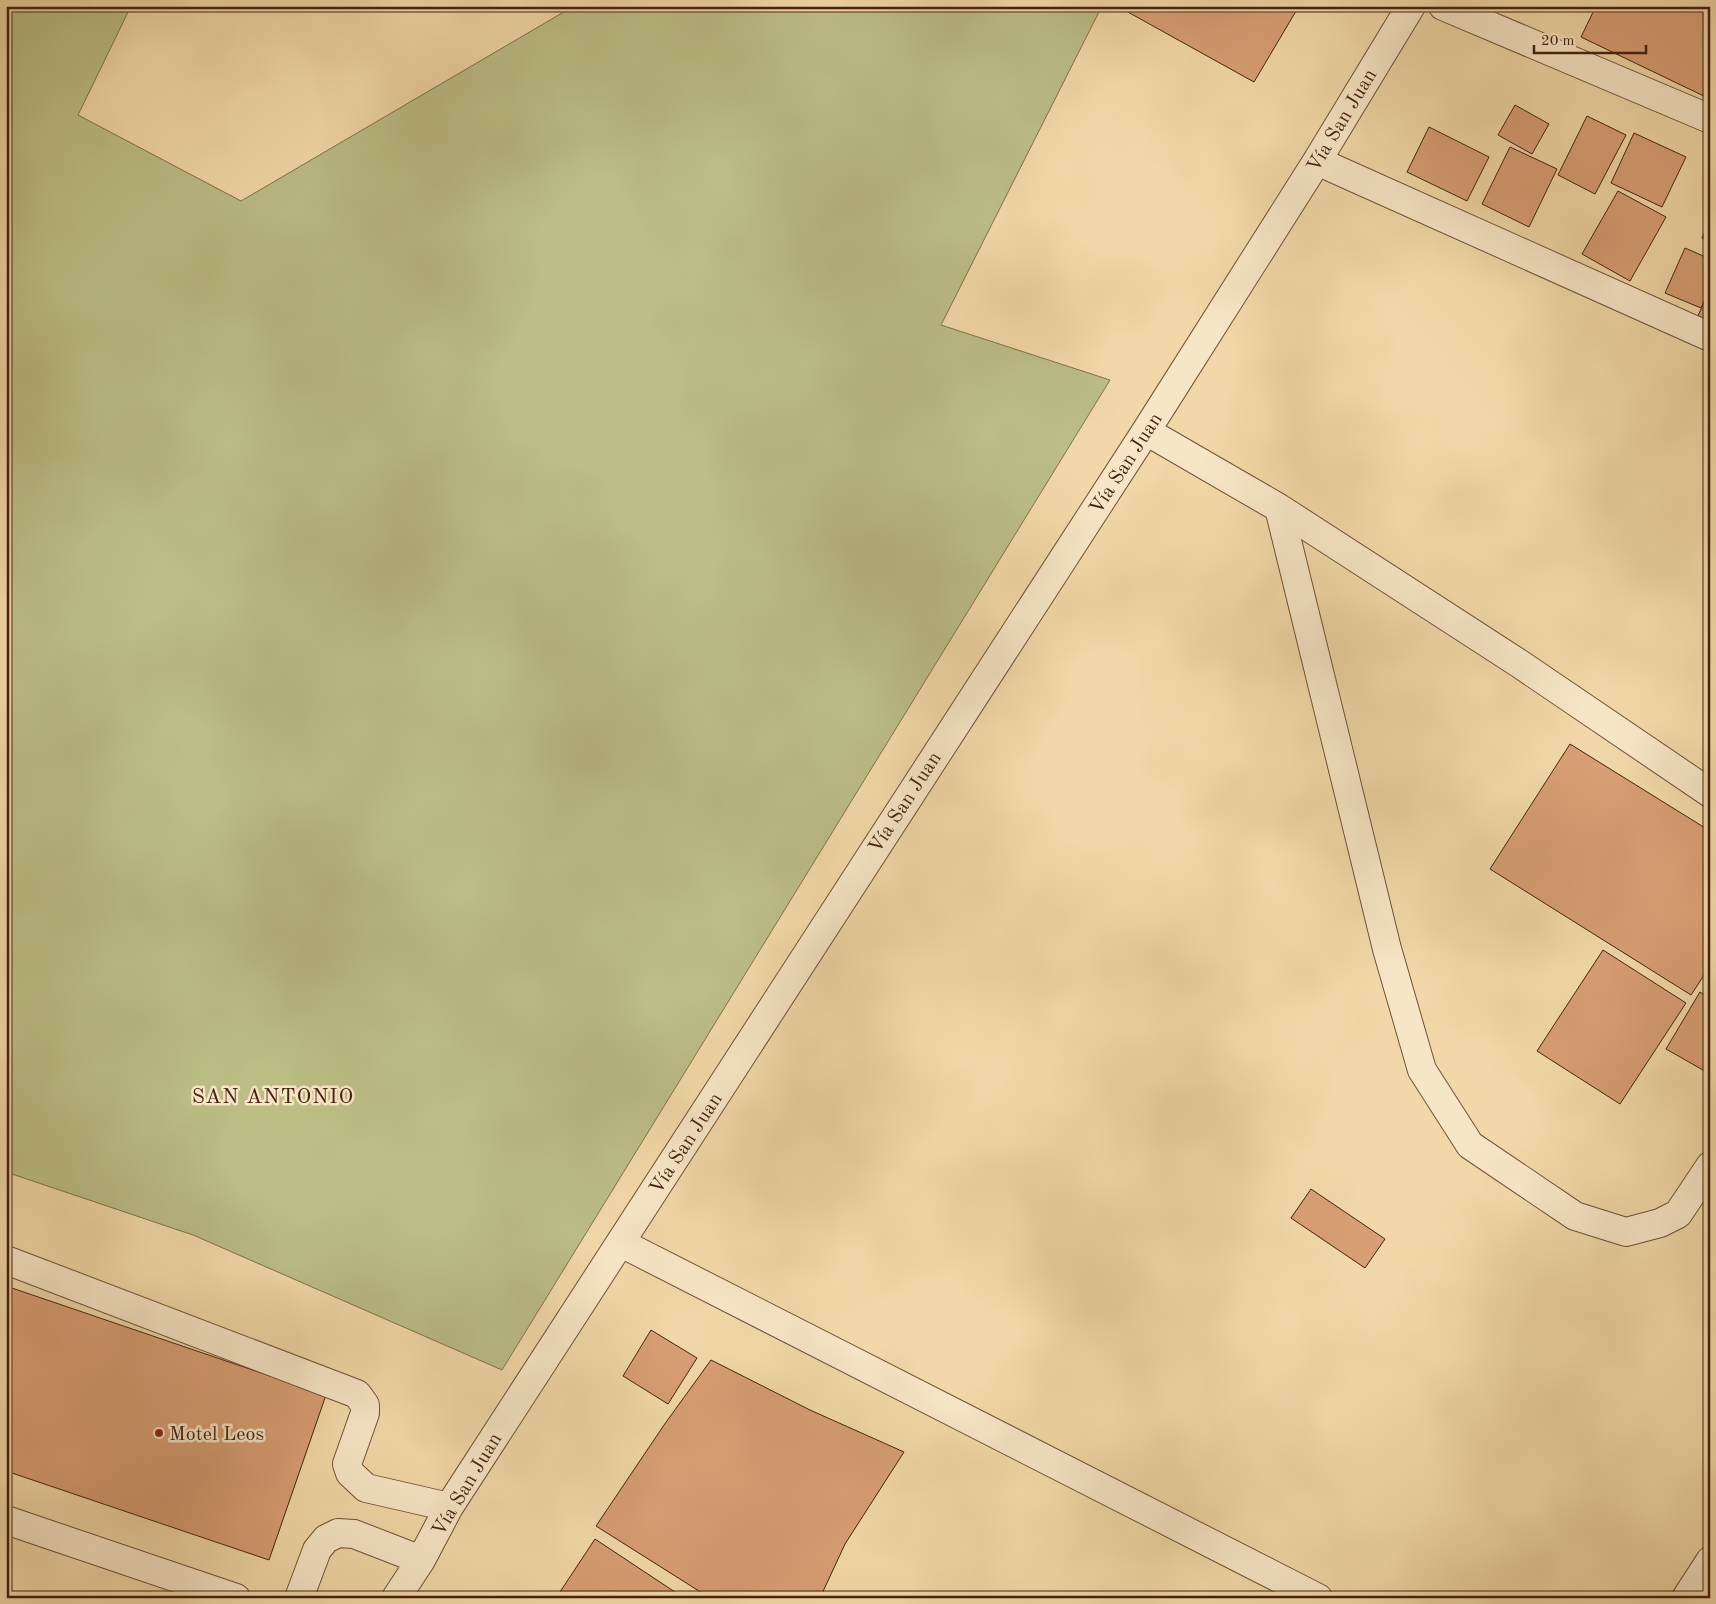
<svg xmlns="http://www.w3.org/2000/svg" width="1716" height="1604" font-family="'Old Standard TT',serif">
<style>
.green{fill:#bcbe86;stroke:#80704c}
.building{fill:#d89e74;stroke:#421}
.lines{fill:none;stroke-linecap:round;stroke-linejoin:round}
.minor-casing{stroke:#705037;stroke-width:30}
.minor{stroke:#f7e6c6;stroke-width:28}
.poi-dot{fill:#8f2418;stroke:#f7e6c6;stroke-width:2}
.labels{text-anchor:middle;stroke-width:5;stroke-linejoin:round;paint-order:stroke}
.street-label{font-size:20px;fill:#421;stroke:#f7e6c6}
.poi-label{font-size:20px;fill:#421;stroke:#f7e6c6;text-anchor:start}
.neighbourhood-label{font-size:21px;letter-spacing:1px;fill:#421;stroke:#f7e6c6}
</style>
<rect width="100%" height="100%" fill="#f2d8a8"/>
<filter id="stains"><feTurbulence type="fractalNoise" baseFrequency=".004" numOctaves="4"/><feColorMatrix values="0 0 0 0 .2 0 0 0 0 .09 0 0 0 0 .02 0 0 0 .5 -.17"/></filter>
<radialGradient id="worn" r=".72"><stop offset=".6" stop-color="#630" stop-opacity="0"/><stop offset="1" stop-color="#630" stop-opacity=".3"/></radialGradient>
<!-- green -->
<path class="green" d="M6 6H131L78 115 241 201 574 6H1102L941 325 1110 380 502 1370 193 1235 6 1172Z"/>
<!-- building -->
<path class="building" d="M1117 6H1299L1254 82Z
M1596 6H1710V99L1581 37Z
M1515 105 1549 124 1532 154 1498 135Z
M1587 116 1626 135 1595 194 1558 175Z
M1429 127 1489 157 1467 201 1407 172Z
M1634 133 1686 157 1662 207 1611 183Z
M1510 147 1557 169 1529 227 1482 204Z
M1618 191 1666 217 1630 281 1582 254Z
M1710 220V241L1702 238Z
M1685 248 1710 259V288L1701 308 1665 293Z
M1710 289V323L1697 318Z
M1570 744 1710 831V966L1691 995 1490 869Z
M1603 950 1686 1003 1620 1104 1537 1051Z
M1700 992 1710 998V1074L1666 1049Z
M1311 1189 1385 1239 1365 1268 1291 1218Z
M6 1286 326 1395 269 1560 6 1471Z
M651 1330 697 1358 668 1404 623 1376Z
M711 1360 810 1410 904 1452 845 1544 820 1598H710L596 1526 664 1425Z
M595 1539 684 1598H556Z"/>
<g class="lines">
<!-- minor casing -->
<g class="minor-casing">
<path id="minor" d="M1443 6 1710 119
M1317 161 1710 337
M1146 431 1279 508 1520 664 1710 793
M1279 508 1387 949 1422 1070 1470 1145 1575 1216 1626 1232 1660 1223 1678 1214 1710 1166
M621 1243 1318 1598
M6 1260 357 1394 365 1405V1413L347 1464 350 1473 366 1488 449 1507
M6 1520 236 1598
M299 1598 317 1550 326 1539 338 1533 354 1534 421 1560
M396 1598 421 1560 449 1507 1146 431 1317 161 1411 6
M1686 1598 1710 1561"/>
</g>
<!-- minor -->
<use href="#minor" class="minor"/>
</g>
<!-- markers -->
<circle class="poi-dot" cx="159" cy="1433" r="5"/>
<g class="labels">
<!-- street labels -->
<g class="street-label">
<text transform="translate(1341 120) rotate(-59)" y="7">Vía San Juan</text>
<text transform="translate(1125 463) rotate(-57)" y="7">Vía San Juan</text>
<text transform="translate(904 802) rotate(-57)" y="7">Vía San Juan</text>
<text transform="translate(685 1143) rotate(-57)" y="7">Vía San Juan</text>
<text transform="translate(466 1484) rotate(-59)" y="7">Vía San Juan</text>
</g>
<!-- poi labels -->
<g class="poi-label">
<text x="169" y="1440">Motel Leos</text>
</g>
<!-- neighbourhood labels -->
<g class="neighbourhood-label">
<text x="273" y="1103">SAN ANTONIO</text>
</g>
</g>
<!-- margin -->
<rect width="1716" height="1604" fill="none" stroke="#f2d8a8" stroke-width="25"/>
<rect x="8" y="8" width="1701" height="1589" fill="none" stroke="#421" stroke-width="2.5"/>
<rect x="12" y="12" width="1691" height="1579" fill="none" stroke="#421"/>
<!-- scale -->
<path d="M1534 45v8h112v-8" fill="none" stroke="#442211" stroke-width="2.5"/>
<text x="1541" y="45" font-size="15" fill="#442211" stroke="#f7e6c6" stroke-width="4" paint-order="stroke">20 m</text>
<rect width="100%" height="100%" filter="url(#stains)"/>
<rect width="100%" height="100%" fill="url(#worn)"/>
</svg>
